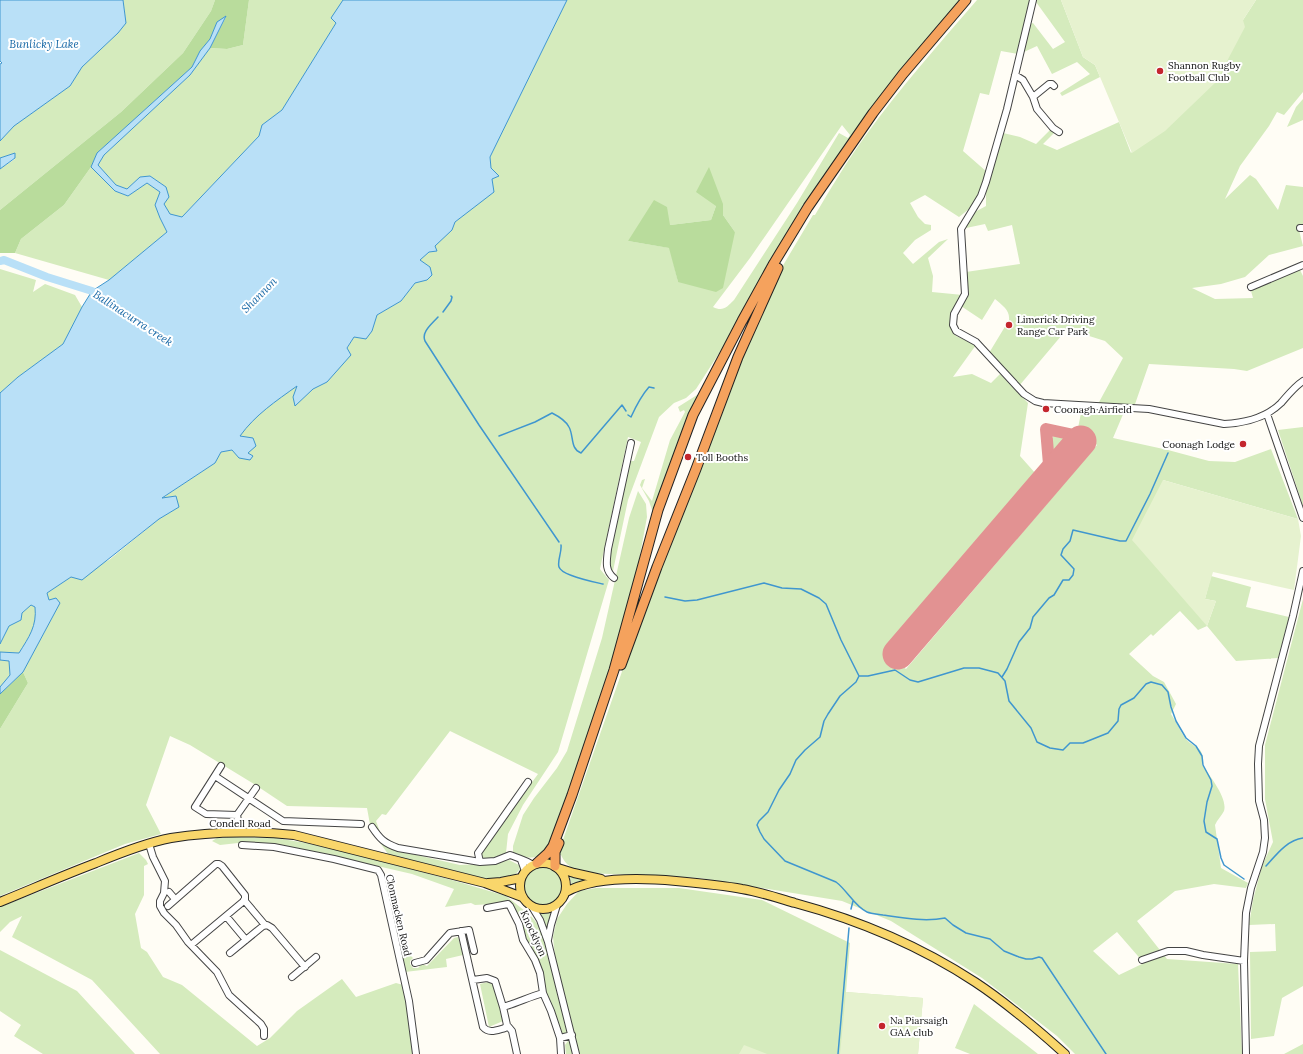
<svg xmlns="http://www.w3.org/2000/svg" width="1303" height="1054" font-family="Lora,serif">
<style>
.green{fill:#d5ebbd;fill-rule:evenodd}
.forest{fill:#b9dc9c}
.pitch{fill:#e6f2cf}
.water{fill:#b9e0f7;stroke:#3f96cf}
.lines{fill:none;stroke-linecap:round;stroke-linejoin:round}
.stream{stroke:#3f96cf;stroke-width:1.5}
.river{stroke:#b9e0f7;stroke-width:8}
.taxiway{stroke:#e29292;stroke-width:12}
.runway{stroke:#e29292;stroke-width:31}
.minor-casing{stroke:#444;stroke-width:8}
.major-casing{stroke:#222;stroke-width:10}
.highway-casing{stroke:#222;stroke-width:11}
.minor{stroke:#fff;stroke-width:6}
.major{stroke:#f9d66b;stroke-width:8}
.highway{stroke:#f5a25d;stroke-width:9}
.poi-dot{fill:#c4262e;stroke:#fff;stroke-width:1.5}
.labels{text-anchor:middle;stroke-width:4;stroke-linejoin:round;paint-order:stroke}
.poi-label{font-size:10px;fill:#111;stroke:#fff;text-anchor:start}
.street-label{font-size:10px;fill:#111;stroke:#fff}
.water-label{font-size:11px;font-style:italic;fill:#1768a6;stroke:#fff}
</style>
<rect width="100%" height="100%" fill="#fffdf5"/>
<!-- green -->
<path class="green" d="M123 0H215L211 11 183 53 121 112 0 210V169L15 159V154L0 158V141L14 126 70 86 82 67 118 33 126 23Z
M249 0H343L332 18 336 23 282 110 262 125 259 136 182 217 170 215 164 204 166 187 150 176 140 177 127 189 116 185 98 165 104 155 190 75 210 48 227 49 243 45Z
M567 0H962L899 74 696 389 686 398 674 403 659 417 628 500 613 571 611 573 609 571V547L629 461H634L641 442 628 437 600 569 609 580 558 752 523 805 508 834 506 853 490 859H483L481 853 486 845 538 774 450 731 386 815 382 814 376 821 384 843 399 851 460 865 486 864 509 860 519 865 521 868 512 878 499 882 388 854 371 830 367 808 287 806 254 784 190 745 170 736 146 805 161 834 125 844 0 896V729L28 683 23 672 60 603 49 600 47 593 71 577 109 560 159 519 179 507 161 499 215 463 221 452 232 450 247 453 251 449 239 436C255 415 276 400 297 385L295 405 313 389 327 382 354 337 372 331 377 315 401 301 415 283 427 280 430 267 419 260 429 252 437 251 434 246 452 230 455 222 493 192 492 179 498 176 491 168 490 157ZM842 125 850 135 848 138 839 133 797 203 734 300C727 307 723 312 713 307L750 258ZM723 204V215L735 232 678 282 670 248 628 241 670 225 711 220 716 206Z
M977 0H1030L1027 10 1018 54 1001 51 989 95 980 93 963 151 987 172 974 205 959 217 925 195 910 203 918 217 925 224 931 225V230L915 240 903 253 913 264 939 242 948 239 928 258 933 276 932 292 963 295 950 314 951 329 956 336 976 345 953 377 972 374 991 383 1000 374 1028 403 1020 456 1036 474 883 651 906 669 1097 445 1078 428 1082 408 1124 412 1113 438 1168 450 1209 461 1235 462 1271 449 1298 519 1163 480 1207 626 1216 601 1205 599 1211 576 1251 587 1246 607 1289 617 1278 658 1236 661 1207 626 1198 630 1180 611 1153 636 1151 634 1129 654 1153 676 1164 682 1176 704 1171 714C1176 721 1180 731 1185 738 1194 749 1206 746 1202 765 1209 775 1228 798 1224 811 1222 815 1217 820 1215 825L1221 868 1248 883 1246 888 1214 884 1175 891 1137 921 1167 959 1238 964 1242 1054H1075L1057 1036 982 978 891 921 842 901 700 878 587 873C575 869 567 868 561 855L558 854 639 623 709 441 769 289 813 215H815C831 188 847 161 866 135 900 88 939 44 977 0ZM1117 932 1144 963 1119 975 1093 951Z
M1037 0H1061L1083 57 1095 65 1100 77 1062 96 1060 93 1090 74 1077 62 1052 74 1037 46 1024 52 1030 24 1033 23 1053 49 1065 42 1036 2Z
M1256 0H1303V92L1284 115 1277 112 1269 126 1240 166 1225 199 1250 175 1256 179 1278 210 1286 185 1303 187V224L1298 226 1303 246 1269 255 1245 277 1221 284 1192 288 1215 299 1253 298 1249 284 1298 266 1303 276V348L1247 371 1234 369 1149 364 1134 407 1098 404 1123 358 1105 341 1067 329 1019 386 989 353 1009 320C1010 310 1003 306 995 299L982 320 961 306 969 295 966 272 1020 264 1012 225 988 231 985 224 966 228 973 213 986 206V190L1003 133 1020 137 1036 144 1051 129 1055 132 1043 144 1057 150 1119 122 1131 153 1243 20Z
M1303 99V120L1287 127 1296 107Z
M91 167 115 191 128 196 147 183 160 192V218L167 232 109 280 15 253 21 239 64 205Z
M0 269 36 280 33 292 45 284 75 295 82 307 63 344 18 377 0 393Z
M697 395 698 397 655 512 652 510 649 501 640 485 642 480 645 479 642 488 652 501 670 440 685 412 684 410 680 412 678 407Z
M1303 427V506L1278 430Z
M1053 433 1072 437 1074 438 1075 443 1052 468 1048 437 1053 438Z
M638 491 646 504 647 517 633 593 591 733 548 850C537 860 526 859 513 853V846L523 815 534 798 557 768 567 751 602 638 629 518Z
M1303 599V986L1282 998 1274 1036 1251 1039 1250 952 1276 951 1275 924 1249 925 1253 900 1262 866 1273 842 1265 799V745Z
M31 605 35 607C37 627 29 637 19 653L0 652V644L9 626 21 620 22 613Z
M0 660H9L10 676 0 687Z
M228 837 276 838 306 843 381 861 459 882 506 896 530 915 541 928 568 1033 561 1034 547 997 542 976 525 939 520 923 525 922 510 903 475 905 471 903 445 907 454 889 412 874 373 865 310 856 238 843 220 845 212 841 217 838Z
M139 853 146 860 148 864 144 866V895L135 914 141 948 147 952 163 977 182 985 257 1046 270 1038 297 1011 342 979 356 997 396 983 403 985 410 1017 414 1054H160L92 980 12 937 22 916 10 922 0 932V907Z
M523 886a20 20 0 1 1 40 0a20 20 0 1 1-40 0Z
M569 875 594 880 572 886Z
M596 888H679L762 900 850 943 846 992 923 998 918 1054H579L555 957 553 937 557 919 567 904 579 891Z
M551 913 546 933 540 914Z
M458 937 463 955 446 959 447 967 405 972 400 953 404 949 413 958 410 961V964L413 968H418L422 964 427 966 454 938Z
M0 950 77 991 135 1054H43L14 1036 21 1025 0 1011Z
M488 982 493 984 501 1006 503 1021 489 1027 480 984Z
M974 1004 1038 1054H970L955 1048Z
M568 1041 573 1043 574 1054H566L565 1045Z
M1303 1044V1054H1283H1284Z"/>
<!-- forest -->
<path class="forest" d="M215 0H249L243 45 227 49 210 48 226 17 217 22 210 39 200 51 192 67 97 153 91 167 64 205 21 239 15 253H0V210L121 112 183 53 211 11Z
M709 167 723 204V215L735 232 723 288 716 292 678 282 669 248 628 241 654 200 667 207 670 225 711 220 716 206 696 192Z
M23 672 28 683 0 729V694Z"/>
<!-- pitch -->
<path class="pitch" d="M1061 0H1256L1243 20 1245 27 1216 82 1165 131 1132 153 1095 65 1083 57Z
M1163 480 1298 519 1301 536 1294 590 1213 572 1205 599 1216 601 1207 626 1132 540Z
M846 992 923 998 918 1054H840Z
M744 1045 767 1054H739Z"/>
<!-- water -->
<path class="water" d="M0 0H123L126 23 118 33 82 67 70 86 14 126 0 141V64L2 63 0 61Z
M343 0H567L490 157 491 168 499 176 492 179 494 192 455 222 452 230 435 246 437 251 429 252 420 260 430 267 432 275 427 280 415 283 401 301 377 315 372 331 366 339 354 337 347 348 351 355 327 382 313 389 295 406 293 397 297 386C276 401 255 415 240 436L253 438 256 446 248 453 253 456 250 460 239 458 232 450 221 452 215 463 162 498 176 496 179 507 159 519 82 580 71 577 47 593 49 600 56 598 60 603 23 672 0 694V687L10 675 9 661 0 660V652L19 653C29 637 37 626 35 607L31 605 22 613 21 620 9 626 0 644V393L18 377 63 344 82 307 92 291 109 280 167 232 160 218 155 205 160 192 147 183 128 196 115 191 91 167 97 153 192 67 200 51 210 39 217 22 226 16 210 48 190 75 104 155 98 165 116 185 127 189 140 177 150 176 166 187 169 197 164 204 170 214 182 217 259 136 262 125 282 110 336 23 331 18Z
M15 153V158L0 169V158Z"/>
<g class="lines">
<!-- stream -->
<path class="stream" d="M443 312 451 301 452 297 451 296
M438 317C432 324 421 332 425 341L479 425 559 542
M628 415 631 417C636 406 641 396 649 387L654 388
M499 436 535 422 552 413C558 416 566 421 569 427 574 436 570 449 581 453L622 405 626 411
M561 545C562 552 557 561 559 567 562 576 594 582 603 584
M665 597 685 601 697 600 764 583 782 588 801 589 819 598 826 604 841 640 859 676
M859 676 856 682 840 696 828 714 824 721 820 737 805 750 796 760 790 774 779 790 768 812 759 821 757 825 760 832 764 839 785 861 836 882C847 890 855 907 867 912 872 914 878 914 883 915 903 918 925 922 945 918L953 925 966 933 990 939 1004 951 1019 957 1026 959H1032L1039 957 1042 958 1106 1054
M859 676H868L895 670 910 680 918 682 964 668H979L998 673 1005 681 1009 701 1031 728 1037 742 1050 748 1063 750 1070 743H1083L1108 733 1118 721 1119 709 1121 705 1134 698 1146 684 1151 682 1162 685 1168 692 1171 707 1176 721 1186 738 1196 746 1202 756 1203 765 1211 780 1212 786 1207 802 1204 821 1206 832 1217 839 1221 858 1224 865 1244 879
M1002 677 1007 669 1019 642 1030 628 1033 617 1049 598 1054 595 1063 580H1069L1073 575 1074 569 1061 555 1063 549 1070 541 1073 530 1120 541H1126L1150 494 1168 453
M1266 866C1276 855 1287 840 1303 838
M851 909 853 901
M838 1054 849 928"/>
<!-- river -->
<path class="river" d="M0 261 4 260 47 277 92 291 100 297"/>
<!-- taxiway -->
<path class="taxiway" d="M1050 476 1046 429 1074 435 1081 441"/>
<!-- runway -->
<path class="runway" d="M898 654 1081 441"/>
<!-- minor casing -->
<g class="minor-casing">
<path id="minor" d="M1033 0 1007 109 986 182 981 196 961 229 965 294 954 314 953 325 956 331 976 342 1024 394 1035 401 1043 403 1149 409 1224 424C1244 423 1266 418 1281 403 1288 395 1294 387 1303 381
M1015 75 1023 80 1033 97 1037 109 1053 128 1059 132
M1033 97 1049 84H1052L1054 86
M1300 228H1303
M1251 287 1303 265
M1267 414 1303 518
M614 578C604 570 607 560 608 549L631 443
M221 766 195 807 206 814 237 815 256 788
M215 776 283 821 361 824
M237 815 240 831
M372 827C380 839 384 843 398 848L480 862 495 861 510 855C518 858 526 860 533 865
M149 844 153 857 165 881 164 893 160 901V906L164 913 176 925 188 942 217 972 229 995 261 1024 264 1029V1036
M242 845 274 847 334 859 378 870 381 875 409 1001 416 1054
M521 860 525 871
M480 862 478 853 528 782
M169 892 175 899
M244 900 265 925
M168 906 216 864H219L222 866 245 895V900L191 945
M532 907 540 920 548 942 576 1054
M487 908 508 904 510 906 519 924 523 940 535 960 540 973 543 993 551 1011 560 1038 572 1035
M226 916 246 940
M461 931 483 1027C489 1034 497 1030 505 1028L507 1025 503 1007C517 1003 529 997 543 993
M548 940 551 925 557 905
M230 953 263 926 267 925 272 928 305 967
M1142 960 1168 951H1186L1203 955 1244 961
M415 963 426 960 450 933 469 930 474 951
M292 977 316 957
M473 980 487 978 495 981 503 1007
M507 1025 512 1031 517 1054
M560 1038 561 1054
M1246 1054 1244 961 1246 913 1251 888 1263 852 1265 838 1264 820 1259 801 1258 764 1259 746 1293 616 1303 571"/>
</g>
<!-- major casing -->
<g class="major-casing">
<path id="major" d="M520 886a23 23 0 1 1 46 0a23 23 0 1 1-46 0Z
M558 868 574 873 601 879
M488 883 501 882 521 878
M566 892C595 876 643 878 676 881 698 883 721 885 742 889 760 892 778 898 795 903 858 920 920 946 975 982 1007 1003 1036 1028 1065 1054
M0 902C32 889 64 875 96 863 120 853 145 843 171 838 212 831 252 831 294 835L485 883 522 897"/>
</g>
<!-- highway casing -->
<g class="highway-casing">
<path id="highway" d="M621 665 657 567 696 469 738 357 778 268
M537 863 548 853 553 846 572 795 614 670 658 510 693 415 742 321 774 263 808 207 873 113 903 74 966 0
M555 866V852L559 843"/>
</g>
<!-- minor -->
<use href="#minor" class="minor"/>
<!-- major -->
<use href="#major" class="major"/>
<!-- highway -->
<use href="#highway" class="highway"/>
</g>
<!-- markers -->
<g class="poi-dot">
<circle cx="1160" cy="71" r="4"/>
<circle cx="1009" cy="325" r="4"/>
<circle cx="1046" cy="409" r="4"/>
<circle cx="1243" cy="444" r="4"/>
<circle cx="688" cy="457" r="4"/>
<circle cx="882" cy="1026" r="4"/>
</g>
<g class="labels">
<!-- poi labels -->
<g class="poi-label">
<text x="1168" y="69">Shannon Rugby<tspan x="1168" dy="12">Football Club</tspan></text>
<text x="1017" y="323">Limerick Driving<tspan x="1017" dy="12">Range Car Park</tspan></text>
<text x="1054" y="413">Coonagh Airfield</text>
<text x="1235" y="448" text-anchor="end">Coonagh Lodge</text>
<text x="696" y="461">Toll Booths</text>
<text x="890" y="1024">Na Piarsaigh<tspan x="890" dy="12">GAA club</tspan></text>
</g>
<!-- street labels -->
<g class="street-label">
<text x="240" y="827">Condell Road</text>
<text transform="translate(399 915) rotate(77)" y="4">Clonmacken Road</text>
<text transform="translate(534 933) rotate(66)" y="4">Knocklyon</text>
</g>
<!-- water labels -->
<g class="water-label">
<text x="44" y="48">Bunlicky Lake</text>
<text transform="translate(259 295) rotate(-45)" y="4">Shannon</text>
<text transform="translate(133 318) rotate(33)" y="4">Ballinacurra creek</text>
</g>
</g>
</svg>
